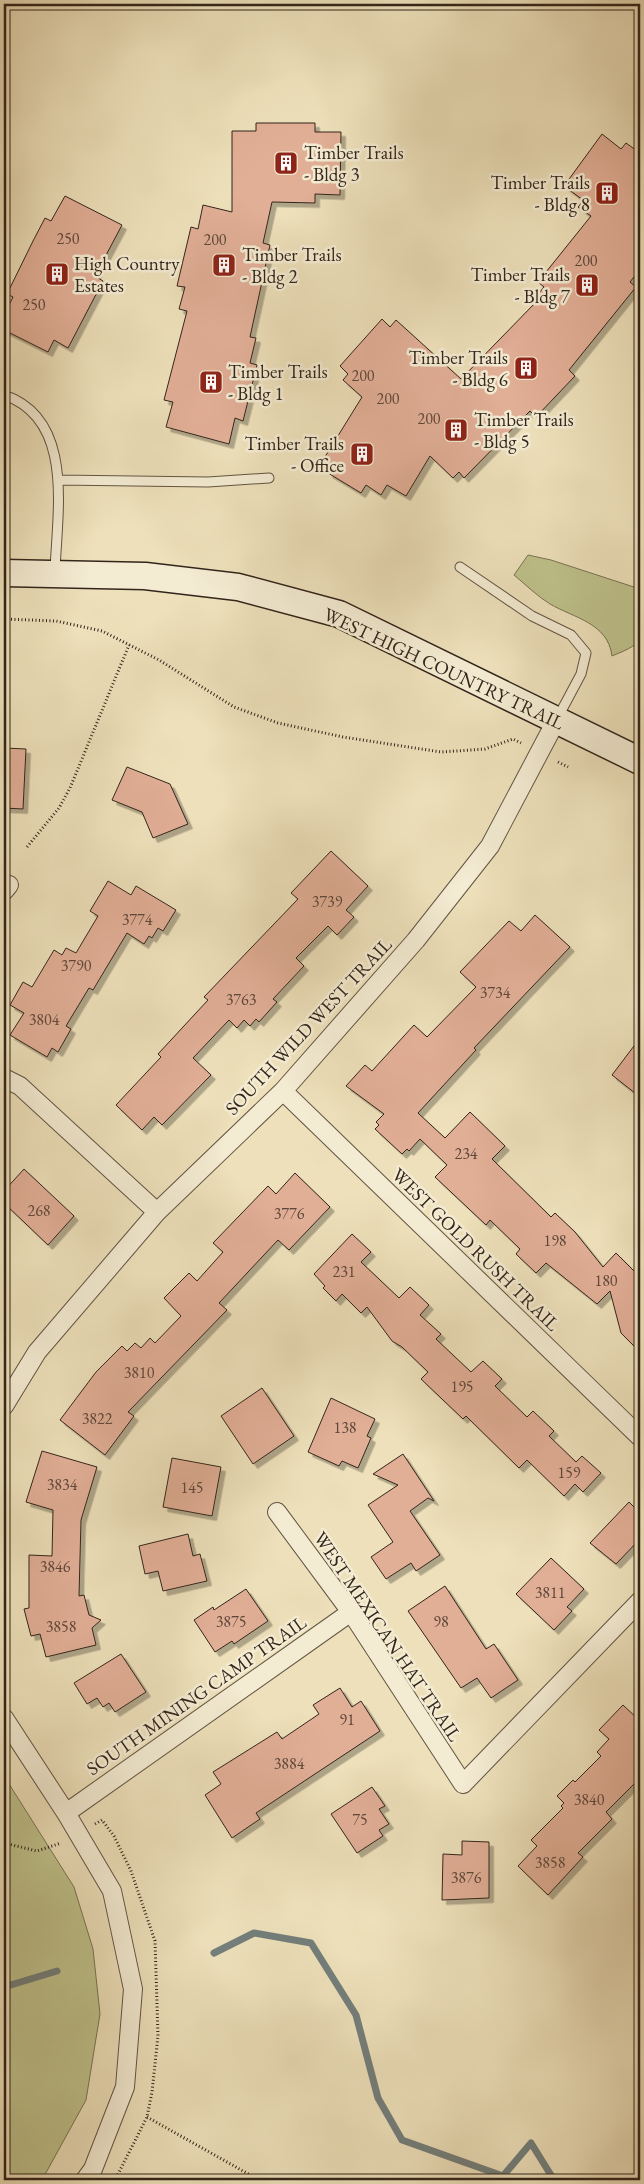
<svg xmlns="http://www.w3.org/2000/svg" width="644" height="2184" font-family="'EB Garamond',serif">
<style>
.green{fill:#bec18b;stroke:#787353}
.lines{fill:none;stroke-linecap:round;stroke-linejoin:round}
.stream{stroke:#737e7b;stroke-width:7}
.building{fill:#e1ae96;stroke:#33251b;filter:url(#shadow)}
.lane-casing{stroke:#625443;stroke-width:11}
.street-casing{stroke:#625443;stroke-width:20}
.secondary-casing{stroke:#33251b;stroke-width:29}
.path{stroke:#33251b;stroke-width:3;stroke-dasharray:1 2.5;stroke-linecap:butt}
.lane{stroke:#f3ebd2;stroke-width:9}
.street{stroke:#f3ebd2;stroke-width:18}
.secondary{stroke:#f3ebd2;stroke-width:26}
.labels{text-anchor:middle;stroke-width:5;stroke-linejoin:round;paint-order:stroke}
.number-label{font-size:16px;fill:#5e473a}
.poi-label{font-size:19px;fill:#33251b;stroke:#f3ebd2;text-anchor:start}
.street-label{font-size:19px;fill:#33251b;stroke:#f3ebd2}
</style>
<defs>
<filter id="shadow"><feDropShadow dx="4.5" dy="4.5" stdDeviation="0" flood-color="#0004"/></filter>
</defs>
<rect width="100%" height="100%" fill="#ede0ba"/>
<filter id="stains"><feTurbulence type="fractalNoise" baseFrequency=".004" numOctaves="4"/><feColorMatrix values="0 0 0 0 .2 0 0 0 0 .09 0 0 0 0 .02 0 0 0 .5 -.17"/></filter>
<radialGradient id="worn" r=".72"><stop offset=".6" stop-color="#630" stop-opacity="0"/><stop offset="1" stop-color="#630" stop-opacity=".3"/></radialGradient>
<!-- green -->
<path class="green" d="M528 555 551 560 640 589C640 603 644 637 633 646 627 650 619 653 612 656 608 623 574 618 550 604 537 596 526 585 514 575Z
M4 1776 74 1887 93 1949 100 2014 86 2100 42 2180H4Z"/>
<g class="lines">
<!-- stream -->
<path class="stream" d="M214 1953 254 1933 311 1943 356 2015 378 2098 402 2140 503 2176 531 2143 554 2180
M4 1987 57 1971"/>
</g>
<!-- building -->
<path class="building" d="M256 123H315V132H341L340 195 315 194V203L272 202 263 243 270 245 250 337 256 338 250 363 257 365 243 421 235 418 229 444 166 427 173 402 164 400 187 311 179 309 185 287 177 286 191 227 198 229 203 205 232 212V131H256Z
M602 134 621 149 626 143 640 153V269L630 282 636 287 569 370 575 376 536 417 530 411 464 478 459 472 453 478 430 456 406 496 387 485 381 495 366 485 361 493 328 473 333 465 323 460 362 397 343 380 348 374 340 366 382 319 390 327 396 320 461 379 537 301 534 299 544 287 538 282 591 216 578 207 583 200 564 186Z
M65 196 122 225 95 276 103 281 68 348 54 340 48 352 4 330V315L13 297 7 294 33 241 45 218 51 221Z
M4 748 26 749 23 809 4 808Z
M127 767 170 784 188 824 153 838 142 812 112 800Z
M331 851 368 886 346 910 354 917 337 935 328 926 296 958 304 966 273 999 277 1002 259 1022 256 1019 250 1026 244 1020 237 1028 229 1020 193 1058 211 1075 162 1125 154 1117 142 1130 116 1105 161 1057 158 1054 208 1000 204 997 298 899 291 893Z
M108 881 131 895 136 886 176 910 163 931 158 928 152 938 149 936 144 944 127 933 93 990 89 988 66 1026 71 1029 58 1052 52 1048 47 1057 10 1035 24 1013 10 1005 23 982 32 987 54 950 62 955 66 948 76 953 98 916 90 911Z
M535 915 570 947 474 1048 476 1050 418 1113 445 1138 470 1112 505 1146 492 1159 551 1217 555 1213 575 1232 603 1267 616 1253 640 1277V1352L621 1333 610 1291 597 1304 546 1263 536 1273 516 1254 520 1249 490 1220 486 1225 435 1177 447 1165 420 1139 409 1151 407 1149 402 1154 375 1129 379 1125 376 1122 384 1114 346 1086 365 1065 372 1071 414 1025 427 1037 476 987 460 972 509 921 521 931Z
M640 1038V1097L612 1075Z
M24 1169 74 1216 48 1245 4 1203V1191Z
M295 1173 330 1207 289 1250 278 1240 219 1303 227 1310 128 1412 134 1416 105 1455 60 1420 96 1372 122 1346 127 1351 135 1343 141 1348 150 1338 155 1343 181 1316 164 1298 189 1273 197 1281 223 1252 213 1243 268 1186 276 1194Z
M352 1234 371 1252 361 1262 399 1298 410 1287 429 1305 420 1315 441 1334 436 1339 471 1372 483 1361 502 1379 495 1386 527 1417 533 1411 554 1431 549 1436 576 1462 582 1456 601 1473 583 1492 575 1484 564 1496 527 1460 519 1468 466 1416 463 1419 421 1379 428 1372 402 1347 392 1341 367 1307 361 1313 342 1294 336 1301 323 1288 325 1286 314 1274Z
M262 1388 294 1436 253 1464 221 1416Z
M331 1398 375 1419 367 1436 371 1438 358 1468 342 1461 339 1466 308 1452Z
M42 1451 97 1467 81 1520 79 1596 84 1595 89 1615 101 1620 92 1628 96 1645 46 1657 40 1634 31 1636 24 1609 29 1608V1555L52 1556 53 1510 26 1502Z
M403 1454 434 1501 428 1498 410 1511 440 1555 416 1571 411 1563 386 1579 371 1557 393 1542 368 1505 398 1485 373 1474Z
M172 1458 221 1467 212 1516 163 1507Z
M629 1502 640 1513V1539L616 1564 590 1543Z
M188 1534 193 1556 200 1554 207 1581 163 1591 158 1571 145 1574 139 1546Z
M551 1558 584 1589 567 1607 572 1611 554 1630 516 1594Z
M445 1586 486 1649 494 1644 518 1680 491 1698 477 1678 461 1688 408 1611Z
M246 1589 268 1621 234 1644 232 1641 215 1652 194 1620 213 1607 214 1610Z
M121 1654 146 1692 115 1712 109 1703 103 1707 97 1698 87 1704 74 1683Z
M340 1688 352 1707 361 1701 380 1731 256 1813 260 1819 232 1838 205 1795 221 1784 213 1772 277 1732 282 1739 319 1714 313 1705Z
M623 1705 640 1721V1778L606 1812 612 1819 578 1853 583 1857 548 1895 518 1866 537 1846 531 1840 563 1808 561 1806 564 1803 557 1796 573 1780 575 1782 601 1756 597 1752 609 1739 599 1730Z
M372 1787 385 1806 379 1809 389 1824 379 1830 383 1836 357 1853 331 1814Z
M462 1841 489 1842V1898L442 1900 443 1854 462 1855Z"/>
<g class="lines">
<!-- lane casing -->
<g class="lane-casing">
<path id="lane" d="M4 395C75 419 57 512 55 571
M59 480 208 482 269 478
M460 567 532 616 571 635 586 653 581 674 557 719"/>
</g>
<!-- street casing -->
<g class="street-casing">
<path id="street" d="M4 891 9 885
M4 1078 20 1086 157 1212
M283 1091 640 1437
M4 1406 37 1352 157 1212 283 1091 416 940 490 846 556 721
M277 1512 351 1612 463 1784 640 1601
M4 1718 66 1813 112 1891 133 1989 125 2087 93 2169 85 2180
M66 1813 351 1612"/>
</g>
<!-- secondary casing -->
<g class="secondary-casing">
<path id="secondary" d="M4 573 145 576 238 587 339 614 640 761"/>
</g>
<!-- path -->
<path class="path" d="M4 619 56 621 102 631 159 660 234 707 278 723 343 737 441 752 485 749 513 739 521 743
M558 762 568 767
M27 847 59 808 70 788 129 645
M95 1824 102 1820 114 1836 131 1871 155 1941 158 2036 152 2092 147 2117 115 2180
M4 1843 37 1851 61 1843
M147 2117 259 2180"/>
<!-- lane -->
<use href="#lane" class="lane"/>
<!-- street -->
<use href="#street" class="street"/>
<!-- secondary -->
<use href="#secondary" class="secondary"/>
</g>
<!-- icons -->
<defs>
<g id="building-square" transform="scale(1.25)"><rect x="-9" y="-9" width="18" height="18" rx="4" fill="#8f2418" stroke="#f3ebd2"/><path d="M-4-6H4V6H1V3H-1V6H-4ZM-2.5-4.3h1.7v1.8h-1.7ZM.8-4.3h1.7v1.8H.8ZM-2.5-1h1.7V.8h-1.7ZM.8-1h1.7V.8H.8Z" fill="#fff"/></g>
</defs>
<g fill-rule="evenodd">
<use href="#building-square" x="286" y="163"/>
<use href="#building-square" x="607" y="193"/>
<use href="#building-square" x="224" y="265"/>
<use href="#building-square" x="57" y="274"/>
<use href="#building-square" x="587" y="285"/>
<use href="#building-square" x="526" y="368"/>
<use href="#building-square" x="211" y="382"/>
<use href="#building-square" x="456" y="430"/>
<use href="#building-square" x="362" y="454"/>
</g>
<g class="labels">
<!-- number labels -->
<g class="number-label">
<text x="68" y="244">250</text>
<text x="215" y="245">200</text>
<text x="586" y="266">200</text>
<text x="34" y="310">250</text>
<text x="363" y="381">200</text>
<text x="388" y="404">200</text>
<text x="429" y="424">200</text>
<text x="327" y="907">3739</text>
<text x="137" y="925">3774</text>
<text x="76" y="971">3790</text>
<text x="495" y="998">3734</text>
<text x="241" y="1005">3763</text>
<text x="44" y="1025">3804</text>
<text x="466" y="1159">234</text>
<text x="39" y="1216">268</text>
<text x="289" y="1219">3776</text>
<text x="555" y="1246">198</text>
<text x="344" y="1277">231</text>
<text x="606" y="1286">180</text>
<text x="139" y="1378">3810</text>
<text x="462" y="1392">195</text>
<text x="97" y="1424">3822</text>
<text x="345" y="1433">138</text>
<text x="569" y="1478">159</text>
<text x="62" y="1490">3834</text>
<text x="192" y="1493">145</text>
<text x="55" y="1572">3846</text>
<text x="550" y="1598">3811</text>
<text x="231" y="1627">3875</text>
<text x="441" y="1627">98</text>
<text x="61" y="1632">3858</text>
<text x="347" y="1725">91</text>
<text x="289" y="1769">3884</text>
<text x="589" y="1805">3840</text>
<text x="360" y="1825">75</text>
<text x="550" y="1868">3858</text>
<text x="466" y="1883">3876</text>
</g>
<!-- poi labels -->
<g class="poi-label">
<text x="304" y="159">Timber Trails<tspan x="304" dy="22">- Bldg 3</tspan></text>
<text x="590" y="189" text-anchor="end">Timber Trails<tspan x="590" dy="22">- Bldg 8</tspan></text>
<text x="242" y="261">Timber Trails<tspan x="242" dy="22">- Bldg 2</tspan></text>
<text x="74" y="270">High Country<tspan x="74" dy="22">Estates</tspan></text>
<text x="570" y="281" text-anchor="end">Timber Trails<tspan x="570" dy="22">- Bldg 7</tspan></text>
<text x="508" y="364" text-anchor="end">Timber Trails<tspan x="508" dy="22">- Bldg 6</tspan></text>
<text x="228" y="378">Timber Trails<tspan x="228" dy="22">- Bldg 1</tspan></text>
<text x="474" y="426">Timber Trails<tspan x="474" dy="22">- Bldg 5</tspan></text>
<text x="344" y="450" text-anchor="end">Timber Trails<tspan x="344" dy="22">- Office</tspan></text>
</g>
<!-- street labels -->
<g class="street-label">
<text transform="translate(444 668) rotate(25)" y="7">WEST HIGH COUNTRY TRAIL</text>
<text transform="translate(308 1026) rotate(-47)" y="7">SOUTH WILD WEST TRAIL</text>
<text transform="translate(476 1249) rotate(44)" y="7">WEST GOLD RUSH TRAIL</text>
<text transform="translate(388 1636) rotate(56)" y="7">WEST MEXICAN HAT TRAIL</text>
<text transform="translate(196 1695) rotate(-35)" y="7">SOUTH MINING CAMP TRAIL</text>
</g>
</g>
<!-- margin -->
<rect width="644" height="2184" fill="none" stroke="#ede0ba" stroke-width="20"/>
<rect x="5" y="5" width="634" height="2174" fill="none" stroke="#33251b" stroke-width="2.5"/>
<rect x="10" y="10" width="624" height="2164" fill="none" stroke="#33251b"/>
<rect width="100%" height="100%" filter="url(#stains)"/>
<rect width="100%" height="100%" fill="url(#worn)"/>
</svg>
